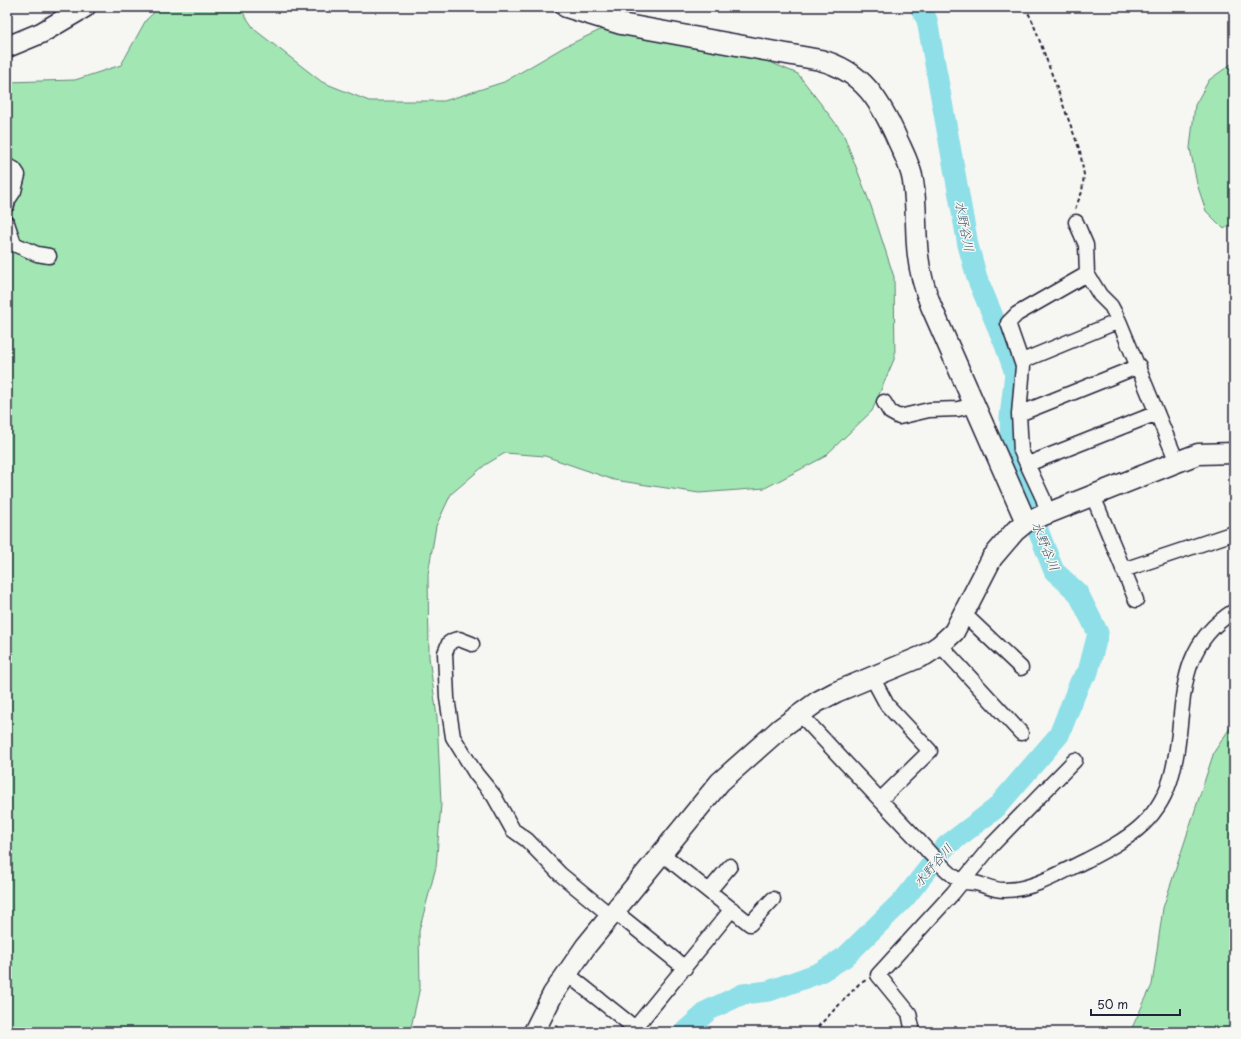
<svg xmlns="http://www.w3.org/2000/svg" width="1241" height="1039" font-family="'Playpen Sans','Klee One',sans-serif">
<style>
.green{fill:#a2e7b3;stroke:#628477}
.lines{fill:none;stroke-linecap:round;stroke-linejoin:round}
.river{stroke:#8edfe7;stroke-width:21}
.street-casing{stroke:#22223b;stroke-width:17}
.secondary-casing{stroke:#22223b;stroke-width:23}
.path{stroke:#22223b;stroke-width:2;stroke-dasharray:4 3;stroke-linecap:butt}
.street{stroke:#f6f6f2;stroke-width:14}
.secondary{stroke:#f6f6f2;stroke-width:20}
.labels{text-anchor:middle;stroke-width:3;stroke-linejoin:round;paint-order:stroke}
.water-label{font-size:13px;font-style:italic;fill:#425b6f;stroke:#f6f6f2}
</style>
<rect width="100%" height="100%" fill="#f6f6f2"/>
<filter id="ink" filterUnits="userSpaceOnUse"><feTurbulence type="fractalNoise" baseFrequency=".025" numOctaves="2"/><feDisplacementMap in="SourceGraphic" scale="8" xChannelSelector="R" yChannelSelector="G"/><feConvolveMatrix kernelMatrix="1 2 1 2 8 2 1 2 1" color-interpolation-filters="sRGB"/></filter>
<g filter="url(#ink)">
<!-- green -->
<path class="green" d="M160 7H239L255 30 322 82 369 101H444L504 82 564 47 613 24 734 47 798 74 843 133 871 206 894 277 895 357 872 411 824 457 765 488 699 493 614 480 545 456 505 453 485 465 451 494 436 526 428 574 429 657 437 717 441 804 436 867 419 931 420 987 410 1032H7V82L75 80 121 65 146 20Z
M1234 62V222L1224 229 1206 211 1197 184 1190 148 1195 105 1209 80Z
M1234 722V1032H1130L1152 985 1163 908 1214 752Z"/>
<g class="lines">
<!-- river -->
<path class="river" d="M684 1032 709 1010 743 994 769 991 819 973 845 957 905 898 946 846 995 809 1059 735 1080 682 1088 672 1098 633 1078 593 1054 571 1039 533 1031 501 1011 455 1010 417 1015 373 1005 345 977 278 968 245 927 20 920 7"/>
<!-- street casing -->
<g class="street-casing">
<path id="street" d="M7 166 14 169 18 175 14 191 8 200 7 205
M1076 222 1086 245 1087 274 1100 295 1111 306 1119 321 1177 462
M7 223 14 244 37 254 49 256
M1022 361 1119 321
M884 402 890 412 899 417 929 410 958 409 975 405
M1019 414 1139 366
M1028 464 1157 413
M1093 496 1136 600
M1048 514 1043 498 1021 451 1019 414 1023 366 1008 323 1017 314 1087 274
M1123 570 1234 533
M964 614 1021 668
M472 644 459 639 454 640 449 643 445 653 447 698 453 737 476 774 494 796 513 830 527 840 560 874 611 916
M940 645 1021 733
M872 677 887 705 930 751 880 800
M800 714C839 756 878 798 918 840 926 849 951 878 962 881 966 883 971 882 975 883 985 885 995 891 1005 890 1034 890 1061 872 1087 860 1125 840 1155 825 1170 781 1190 718 1167 653 1234 611
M661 853 750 924 773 899
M709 891 730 866
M614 911 685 968
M566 973 635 1028 732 909
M913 1032 909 1013 878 975 953 893 992 845 1075 760"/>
</g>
<!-- secondary casing -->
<g class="secondary-casing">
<path id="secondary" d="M566 7 621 24 820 60C863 71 881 102 898 141 904 154 911 167 913 181 917 206 915 231 918 256 920 274 925 290 931 306L1026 522
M7 47 41 33 85 7
M534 1032 553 994 586 946 720 782 781 728 817 702 836 692 925 655 940 645 954 632 992 558 1015 531 1026 522 1177 462 1198 454 1234 453"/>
</g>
<!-- path -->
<path class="path" d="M1025 7 1032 20 1080 151 1084 175 1082 192 1075 209
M555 1025 565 1032
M813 1032 859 984 868 979"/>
<!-- street -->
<use href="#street" class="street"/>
<!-- secondary -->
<use href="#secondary" class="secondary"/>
</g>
</g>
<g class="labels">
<!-- water labels -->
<g class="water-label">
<text transform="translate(965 226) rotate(79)" y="5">水野谷川</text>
<text transform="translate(1046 546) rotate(68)" y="5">水野谷川</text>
<text transform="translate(933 865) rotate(-49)" y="5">水野谷川</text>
</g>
</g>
<!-- margin -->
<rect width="1241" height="1039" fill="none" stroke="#f6f6f2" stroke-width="24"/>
<rect x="12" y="12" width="1217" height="1015" fill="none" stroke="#22223b" stroke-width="1.5" filter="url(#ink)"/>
<!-- scale -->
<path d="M1091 1009v6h89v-6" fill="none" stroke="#22223b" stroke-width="2"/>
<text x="1097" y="1009" font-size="12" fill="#22223b" stroke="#f6f6f2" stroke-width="3" paint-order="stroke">50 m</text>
</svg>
